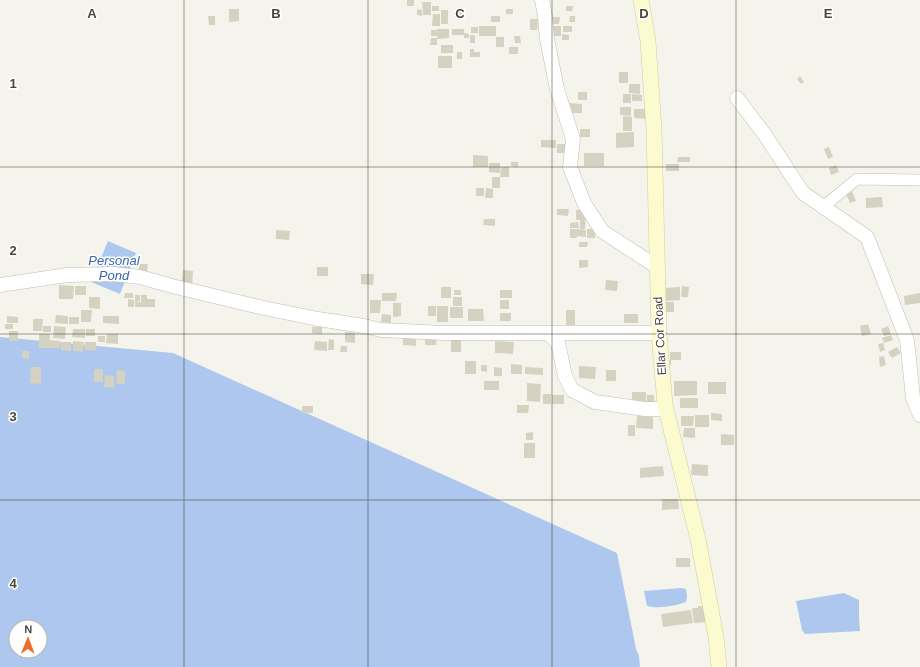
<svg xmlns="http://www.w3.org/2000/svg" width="920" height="667" font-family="Helvetica,sans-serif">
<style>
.water{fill:#adc7ee;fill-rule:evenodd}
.building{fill:#d6d2c2}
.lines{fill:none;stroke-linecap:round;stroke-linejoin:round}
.minor-casing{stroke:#c0beaf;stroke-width:12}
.tertiary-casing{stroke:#c0beaf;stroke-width:15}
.secondary-casing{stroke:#d2ce9e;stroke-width:16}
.minor{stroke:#fff;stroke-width:11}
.tertiary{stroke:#fff;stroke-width:14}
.secondary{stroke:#fcfacf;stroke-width:15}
.grid{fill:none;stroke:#49463a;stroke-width:1;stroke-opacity:0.55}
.labels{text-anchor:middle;stroke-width:3;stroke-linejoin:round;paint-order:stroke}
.street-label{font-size:12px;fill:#49463a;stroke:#fff}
.water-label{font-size:13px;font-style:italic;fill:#3766b1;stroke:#fff}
.grid-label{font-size:13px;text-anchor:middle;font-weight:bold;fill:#49463a;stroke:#fff;stroke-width:3;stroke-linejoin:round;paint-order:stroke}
</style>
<rect width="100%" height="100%" fill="#f5f4ec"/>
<!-- water -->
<path class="water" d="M108 241 136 253 120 294 91 282Z
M0 337 173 353 617 553 636 649 639 656 640 667H0ZM16 627H40V651H16Z
M681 588 686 589 687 596 686 602C675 606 659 609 647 606L644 591Z
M844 593 859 600V618L860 631 805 634 802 630 796 601Z"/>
<!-- building -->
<path class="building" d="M407 0H414V6H407Z
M422 2H431V15H423Z
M432 6H439V11H432Z
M566 6H573L572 11H566Z
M229 9H239V21L229 22Z
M417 9 422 10V16L417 15Z
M455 9 464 10 463 15H455Z
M506 9H513V14H506Z
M441 10H448V24H441Z
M433 14H440V26H432Z
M208 16H215V25H209Z
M491 16H500V22H491Z
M570 16H575V22H569Z
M552 17H560L559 24H551Z
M530 19H538L537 30H530Z
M479 26H496V36H479Z
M549 26H561V36H549Z
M563 26H572V32H563Z
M471 27H478V33H471Z
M437 29H449V38L437 39Z
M452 29H464V33L469 34V38H464V35H452Z
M431 30H437V36H431Z
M562 34 569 35V40H562Z
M470 35H475V43H470Z
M514 36H520L521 43H515Z
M496 37H504V47H496Z
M431 38H437V45H430Z
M441 45H453V53H441Z
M509 47H518V54H509Z
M470 49H474V52H480V57H470Z
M457 52H462V59H457Z
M438 56H452V68H438Z
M619 72H628V83H619Z
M800 76 804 82 801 84 797 79Z
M629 84H640V94L629 93Z
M578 92H587V100H578Z
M623 94H631V103H623Z
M632 94 642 95V101H632Z
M568 103 582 104V113H567Z
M620 107H631V116L620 115Z
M634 109H647V119L634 118Z
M623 116 632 117V131H623Z
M580 129H590V137H580Z
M634 132V147L616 148V133Z
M541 140H556V148L541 147Z
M557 144H570V153H557Z
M829 147 833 157 828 159 824 149Z
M584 153H604V166H584Z
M473 155 488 156V167H473Z
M678 157H690V162H677Z
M511 162H518V167L511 166Z
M489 163H500V173L489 172Z
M666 164H679V171H666Z
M836 165 839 172 831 175 829 168Z
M501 167H509V177H500Z
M492 177H500V188H492Z
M476 188H484V196H476Z
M486 188 493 189V198H485Z
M852 191 856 201 850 203 846 194Z
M882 197 883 207 866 208V198Z
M557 209H569L568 216 557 215Z
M576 210H586L585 229H580V220H576Z
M484 219H495V226L483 225Z
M578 222 579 228H570V223Z
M570 229H577V238H570Z
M577 229 586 230V237L577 236Z
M587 229H595V238H587Z
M276 230 290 231 289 240 276 239Z
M579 242H588L587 247H579Z
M579 260H588V267L579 268Z
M139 264H148L147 272H139Z
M317 267H328V276H317Z
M183 270 193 271 192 289 181 288Z
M361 274H374L373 285 361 284Z
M606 280 618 281 617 291 605 290Z
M59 285 74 286 73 299H59Z
M75 286H86V295H75Z
M682 286 689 287 688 297H681Z
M441 287H451V298H441Z
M680 287V300L665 301 664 288Z
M454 290H461V295H454Z
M500 290H512V298H500Z
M125 293H133V298H124Z
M382 293H397L396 301H382Z
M920 293V303L905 305 904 296Z
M135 295H140V301H135Z
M141 295H147V299H155V307H135V301L141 302Z
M89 297H100V309L89 308Z
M453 297H462V306H453Z
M128 299 134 300V307H128Z
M370 300H381L380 313H370Z
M500 300H509V309H500Z
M661 302H674V312H662Z
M393 303H401V316L393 317Z
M428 306H436V316H428Z
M437 306H448V322H437Z
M450 307H463V318H450Z
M468 309H483L484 321H468Z
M81 310H92L91 322H81Z
M566 310H575V325H566Z
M500 313H511V321H500Z
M382 314 391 315V323L381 322Z
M624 314H638V323H624Z
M56 315 68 316V324L55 323Z
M7 316 18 317V323H7Z
M103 316H119V324L103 323Z
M69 317H79V324H69Z
M33 319H43L42 331H33Z
M5 324H13V329H5Z
M868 324 871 334 862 336 860 326Z
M43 326H51V332H43Z
M54 326 66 327 65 339 53 338Z
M888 326 891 334 884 336 881 329Z
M312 327H322V334L312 333Z
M73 329H85V338L72 337Z
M86 329H95V336H86Z
M9 331H18V341H9Z
M345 332 355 333V343L345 342Z
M39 334H50V340L60 341V348H39Z
M107 334H118V344L106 343Z
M891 335 893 340 884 343 882 338Z
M98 336H105V342H98Z
M403 336H416V346L403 345Z
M425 336H437L436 345H425Z
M329 339 334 340V350H328Z
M451 339 461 340V352H451Z
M73 341 84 342 83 352 73 351Z
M315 341 327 342V351L314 350Z
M495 341 514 342 513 354 495 353Z
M61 342H71V351L61 350Z
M85 342H96V351L85 350Z
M883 343 885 350 880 352 878 344Z
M341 346H347V352H340Z
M897 347 901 353 892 358 888 352Z
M22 351H29V359L22 358Z
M670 352H681V360H671V365H667V360H670Z
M884 356 886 365 880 367 879 357Z
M465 361H476V374H465Z
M511 364 522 365V374H511Z
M481 365H487V372L481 371Z
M579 366 596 367 595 379 579 378Z
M31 367H41V384L30 383Z
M494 367 502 368V376H494Z
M525 367 543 368V375L525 374Z
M94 369H103V382H94Z
M117 370 125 371V384H116Z
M606 370H616V381H606Z
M105 375 114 376V388L104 387Z
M484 381H499V390H484Z
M674 381H697V395L674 396Z
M708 382H726V394H708Z
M527 383 541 384 540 402 527 401Z
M632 392H646V402L632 401Z
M543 394H551V404H543Z
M552 395H564V404H552Z
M647 395H654V405H647Z
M680 398H698V408H680Z
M517 405H529L528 413H517Z
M302 406H313V413H302Z
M711 413 722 414V421L711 420Z
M695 415H709V427H695Z
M637 416 653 417V429L636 428Z
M681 416H694L693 426H681Z
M628 425H635V436H628Z
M684 428H695V438L683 437Z
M533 432V440H526V433Z
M721 434 734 435V445H721Z
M524 443H535V458H524Z
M692 464 708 465V476L691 475Z
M663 466 664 476 640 478V468Z
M662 499H678L679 509 662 510Z
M676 558H690V567H676Z
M698 606H706L708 622 694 623 692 608H698Z
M691 610 693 623 663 627 661 614Z"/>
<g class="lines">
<!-- minor casing -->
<g class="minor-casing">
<path id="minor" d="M823 207 857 179 920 180"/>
</g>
<!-- tertiary casing -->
<g class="tertiary-casing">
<path id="tertiary" d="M542 0 545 16 547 39 557 89 573 139 570 167 584 203 602 231 657 267
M737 98 765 135 803 193 867 237 907 340 913 398 920 415
M0 285 67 275 114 274 140 277 172 286 264 308 318 319 364 326 381 330 444 333H659
M548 333 558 343 565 376 572 390 595 402 645 409H659"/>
</g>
<!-- secondary casing -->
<g class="secondary-casing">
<path id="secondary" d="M641 0 648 41 654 130 659 333 665 405 698 539 716 637 719 667"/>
</g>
<!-- minor -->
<use href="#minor" class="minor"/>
<!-- tertiary -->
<use href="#tertiary" class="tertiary"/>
<!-- secondary -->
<use href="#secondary" class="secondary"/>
</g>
<!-- grid -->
<path class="grid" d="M184 0V667M368 0V667M552 0V667M736 0V667M0 167H920M0 334H920M0 500H920"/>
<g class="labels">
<!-- street labels -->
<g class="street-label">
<text transform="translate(660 336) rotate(-93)" y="4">Ellar Cor Road</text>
</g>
<!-- water labels -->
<g class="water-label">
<text x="114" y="265">Personal<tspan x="114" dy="15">Pond</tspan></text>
</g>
</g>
<g class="grid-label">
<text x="92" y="18">A</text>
<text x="276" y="18">B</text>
<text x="460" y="18">C</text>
<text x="644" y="18">D</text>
<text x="828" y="18">E</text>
<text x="13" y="88">1</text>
<text x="13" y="255">2</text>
<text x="13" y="421">3</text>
<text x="13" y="588">4</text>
</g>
<!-- north arrow -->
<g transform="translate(28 639) rotate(1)"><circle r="19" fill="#ffffff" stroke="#b6b5b0"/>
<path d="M0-3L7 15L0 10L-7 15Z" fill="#ef6c29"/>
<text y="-6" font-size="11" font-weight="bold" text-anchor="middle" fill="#49463a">N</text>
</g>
</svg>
